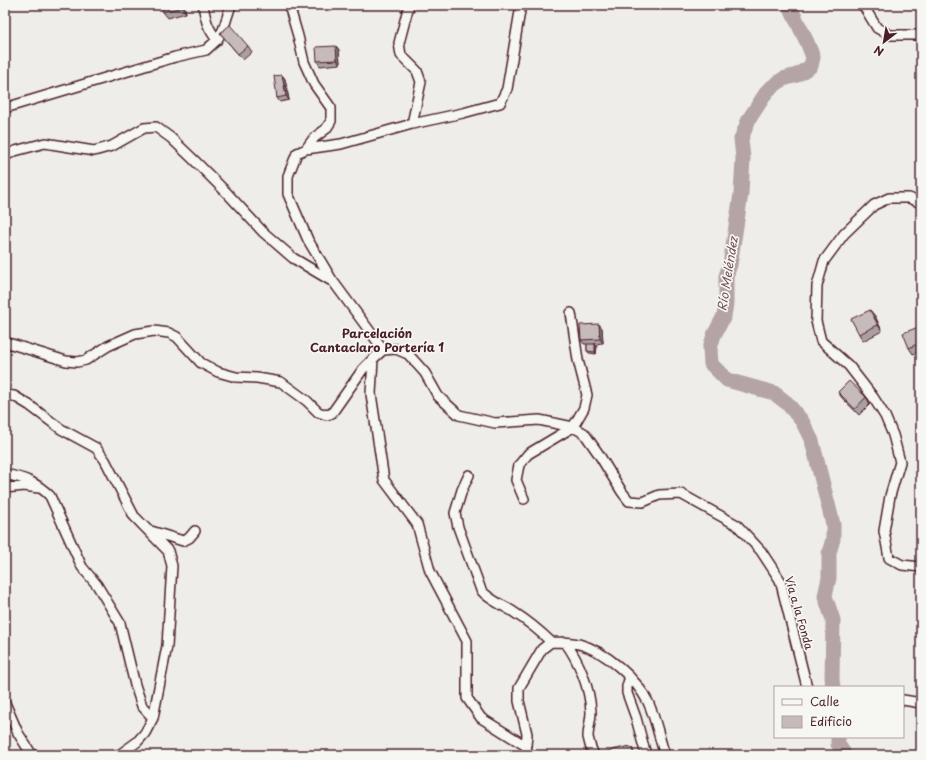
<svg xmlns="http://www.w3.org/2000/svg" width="926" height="760" font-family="'Playpen Sans',sans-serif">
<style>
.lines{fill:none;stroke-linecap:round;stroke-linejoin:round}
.river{stroke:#b4a4a5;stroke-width:15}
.minor-casing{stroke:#4a1f2b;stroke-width:12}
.minor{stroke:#f6f6f2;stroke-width:9}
.wall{fill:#aaa0a1;stroke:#4a1f2b}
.shaded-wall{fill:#8b8283;stroke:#4a1f2b}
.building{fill:#c6babb;stroke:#4a1f2b}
.labels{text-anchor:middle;stroke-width:3.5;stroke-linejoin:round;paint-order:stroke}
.street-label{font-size:11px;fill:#4a1f2b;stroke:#f6f6f2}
.water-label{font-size:12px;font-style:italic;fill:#6f4e56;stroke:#f6f6f2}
.neighbourhood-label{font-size:12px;font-weight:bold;fill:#4a1f2b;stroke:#f6f6f2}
</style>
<rect width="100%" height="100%" fill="#efedea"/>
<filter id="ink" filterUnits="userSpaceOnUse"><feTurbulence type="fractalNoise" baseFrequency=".025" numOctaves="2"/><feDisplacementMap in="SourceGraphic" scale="8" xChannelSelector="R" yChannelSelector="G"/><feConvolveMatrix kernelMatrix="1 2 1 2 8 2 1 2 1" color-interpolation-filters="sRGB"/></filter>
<g filter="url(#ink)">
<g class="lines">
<!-- river -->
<path class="river" d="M789 5 807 42 813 57 811 66 797 75 783 79 768 90 749 119 741 139 743 158 741 194 730 265 726 276V304L724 316 714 335 710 348 711 364 727 380 774 393 787 403 802 421 812 441 833 524V539L829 553V578L825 596 833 620 832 680 833 687
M838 737V744L845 755"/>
<!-- minor casing -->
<g class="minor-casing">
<path id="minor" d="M203 5C206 21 207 27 217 40
M289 5 298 36 304 62 314 84 331 108V121L326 129 314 138 306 149
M409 5 399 43 401 55 417 71 421 82 412 124
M863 5 877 28 890 35H921
M5 108 175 57 206 50 217 40 223 30 231 5
M5 156 15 151 45 143 94 151 112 146 144 128 156 127 171 138 194 160 227 193 263 232 293 258 330 280
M921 203 909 198H889L874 205 844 234 824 261 817 286 816 321 821 341 849 366 873 397 885 416 893 435 900 462 890 496 884 531 889 558 902 565 921 567
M5 342 66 361 77 362 86 360 108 346 135 334 154 331 169 333 177 337 201 363 218 372 236 377 257 378 281 382 307 401 318 412 327 415 332 413 363 369 373 359 383 350 396 349 408 354 425 373 438 396 459 415 495 423 539 420 573 427 584 433 598 453 622 492 629 501 643 502 659 495 681 494 737 525 761 551 780 580 807 687
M383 350 377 341 332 280 308 240 288 194V176L297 153 306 149 341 144 412 124 463 113 500 103 507 89 521 5
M373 359 371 394 384 480 417 524 430 571 467 641V698L481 718 526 746 528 755
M5 395 14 396 29 405 61 429 96 448 105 460 134 516 168 551 172 566 167 646 153 718 145 733 137 742 119 755
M5 474C24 478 36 482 50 496L82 567 97 585 120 623 135 685 142 706 153 718
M469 475 462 490 455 513 458 527 481 590C489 600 501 604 512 611 526 620 539 630 551 642
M5 488 24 486 39 488
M524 499 516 480 519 465 528 454 573 427 584 408 587 395 578 360 571 313
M151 531 183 541 189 538 195 531
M565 642C579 661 590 688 591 712 591 720 588 729 588 737 589 743 591 749 594 755
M630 677 627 686V693L636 718 646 755
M903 700 921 703
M5 703 18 733 32 755
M526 746 527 734 519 701V688L542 649 551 642C560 642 570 642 579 644 605 651 636 678 648 702 656 719 659 738 665 755
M614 755 628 752"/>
</g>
<!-- minor -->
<use href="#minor" class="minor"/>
</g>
<!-- wall -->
<path class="wall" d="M161 5H184L186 13 168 18 163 12Z
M220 33 248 46 252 52 243 60 225 39Z
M336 46 339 50 340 64 320 66 317 61Z
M282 75 285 79 289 100 280 102 277 98Z
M875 316 882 331 863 341 859 334Z
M921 326V351L913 354 909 348Z
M602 328 603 343 594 344H595L597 346 596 354 589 353 587 351V344H584L581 340Z
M838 392 866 397 870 404 859 415 842 398Z"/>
<!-- shaded-wall -->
<path class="shaded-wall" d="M182 5H184L186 13 182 7Z
M336 46 339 50 340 64 337 60Z
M282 75 285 79 289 100 286 96Z
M870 310 875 316 882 331 878 325Z
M599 324 602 328 603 343 600 339Z
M595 344 597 346 596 354 595 352Z"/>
<!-- building -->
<path class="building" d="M161 5H182V7L163 12Z
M230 25 248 46 238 54 220 33Z
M336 46 337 60 317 61 316 47Z
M282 75 286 96 277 98 274 76Z
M870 310 878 325 859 334 851 319Z
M599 324 600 339 581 340 580 325Z
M921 326V342L909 348 903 333Z
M587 344H595V352L587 351Z
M849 381 866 397 855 409 838 392Z"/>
</g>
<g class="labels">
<!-- street labels -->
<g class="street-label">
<text transform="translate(799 613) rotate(74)" y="4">Vía a la Fonda</text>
</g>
<!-- water labels -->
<g class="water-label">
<text transform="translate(728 274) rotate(-81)" y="4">Río Meléndez</text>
</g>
<!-- neighbourhood labels -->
<g class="neighbourhood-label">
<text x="377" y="338">Parcelación<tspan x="377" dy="14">Cantaclaro Portería 1</tspan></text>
</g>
</g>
<!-- margin -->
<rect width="926" height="760" fill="none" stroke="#f6f6f2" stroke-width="20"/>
<rect x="10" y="10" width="906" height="740" fill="none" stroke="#4a1f2b" stroke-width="1.5" filter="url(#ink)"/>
<!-- legend -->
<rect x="774" y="686" width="130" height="52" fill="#f6f6f2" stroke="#b1a0a2"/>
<rect x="782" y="699" width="20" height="6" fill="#f6f6f2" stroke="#b1a0a2"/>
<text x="810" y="706" font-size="12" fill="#4a1f2b">Calle</text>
<rect x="782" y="716" width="20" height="12" fill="#c6babb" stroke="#b1a0a2"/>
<text x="810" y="726" font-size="12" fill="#4a1f2b">Edificio</text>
<!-- north arrow -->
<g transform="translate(884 42) rotate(211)" stroke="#f6f6f2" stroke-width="3" paint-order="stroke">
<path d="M0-3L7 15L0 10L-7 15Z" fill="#4a1f2b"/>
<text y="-6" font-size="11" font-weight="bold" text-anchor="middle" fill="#4a1f2b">N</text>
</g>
</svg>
